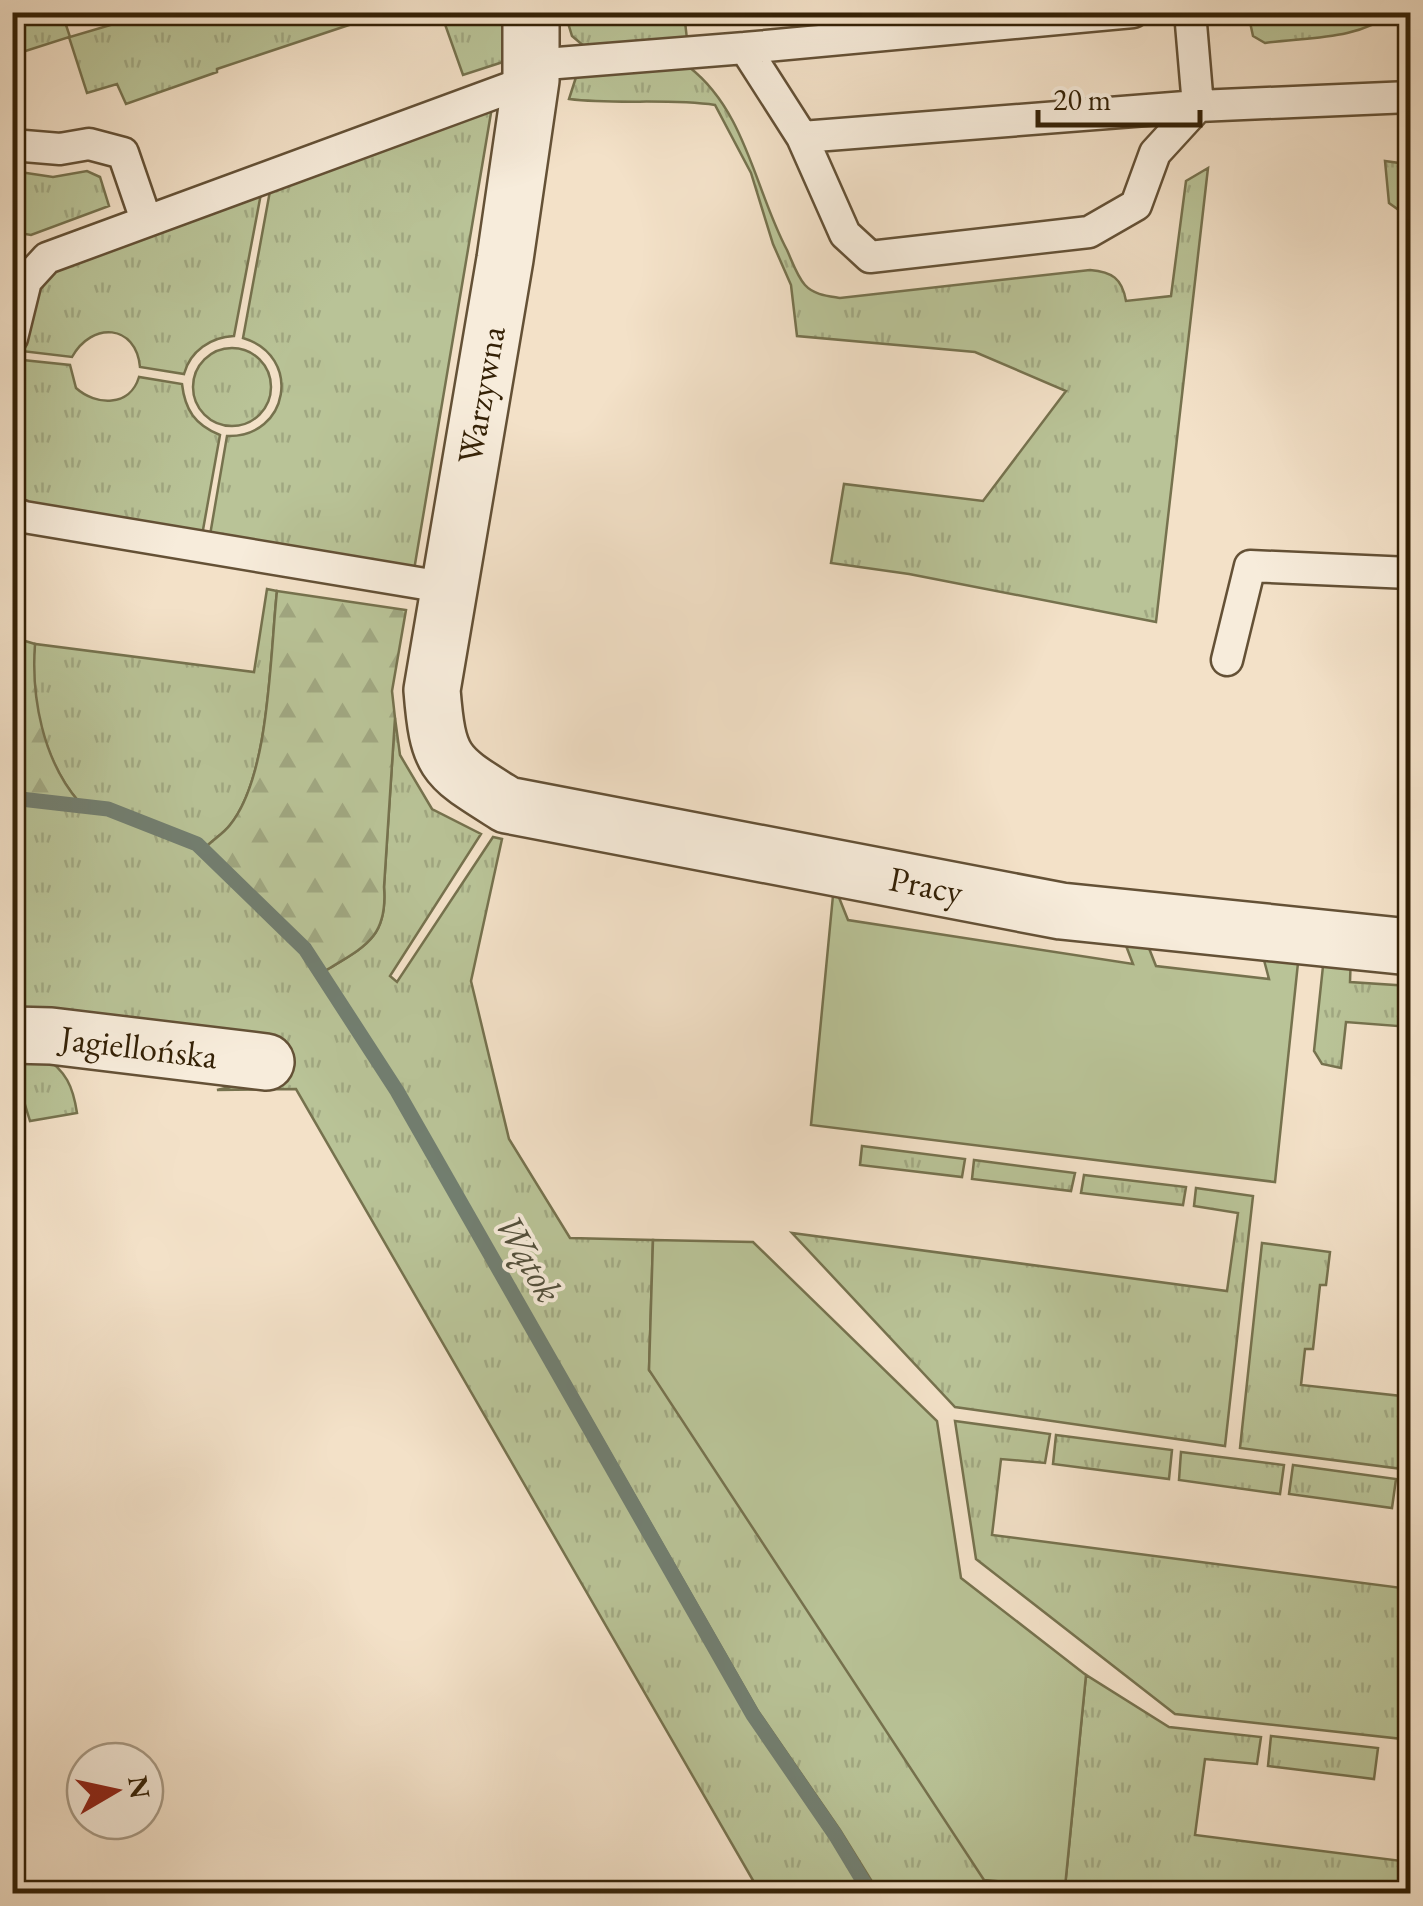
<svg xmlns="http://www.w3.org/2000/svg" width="1423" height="1906" font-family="'EB Garamond',serif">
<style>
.grass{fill:url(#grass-tufts);stroke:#76724e;stroke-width:2.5}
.forest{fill:url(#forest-firs);stroke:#76724e;stroke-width:2.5}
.park{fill:#b9c397;stroke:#76724e;stroke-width:2.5}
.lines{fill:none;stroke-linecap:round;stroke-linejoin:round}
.stream{stroke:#727f71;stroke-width:15}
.lane-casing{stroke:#645136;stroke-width:35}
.street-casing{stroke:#645136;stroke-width:60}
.lane{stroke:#f7ecdb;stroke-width:30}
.street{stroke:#f7ecdb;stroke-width:55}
.labels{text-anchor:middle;stroke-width:8;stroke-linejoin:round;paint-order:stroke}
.street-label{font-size:35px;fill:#342106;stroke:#f7ecdb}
.water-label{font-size:38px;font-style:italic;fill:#53503c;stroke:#f7ecdb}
</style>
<defs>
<pattern id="grass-tufts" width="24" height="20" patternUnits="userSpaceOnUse" patternTransform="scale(2.5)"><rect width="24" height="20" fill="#b9c397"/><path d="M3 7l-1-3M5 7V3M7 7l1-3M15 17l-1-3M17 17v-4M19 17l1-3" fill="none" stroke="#a0a781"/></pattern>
<pattern id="forest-firs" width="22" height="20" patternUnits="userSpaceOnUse" patternTransform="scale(2.5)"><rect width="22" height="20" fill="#b9c397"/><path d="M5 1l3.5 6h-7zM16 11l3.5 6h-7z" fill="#a0a781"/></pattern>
</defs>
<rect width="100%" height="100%" fill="#f3e1c8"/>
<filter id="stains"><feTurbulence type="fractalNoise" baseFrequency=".002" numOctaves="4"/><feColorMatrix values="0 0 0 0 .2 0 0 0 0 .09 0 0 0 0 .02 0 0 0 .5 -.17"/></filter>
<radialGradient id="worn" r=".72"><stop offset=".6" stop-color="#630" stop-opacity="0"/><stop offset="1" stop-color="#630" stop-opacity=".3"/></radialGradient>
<!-- grass -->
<path class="grass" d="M13 12 62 13 70 37 151 13H385L217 69V72L126 104 117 84 87 93 69 37 13 55Z
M441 13H506V61L463 75Z
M565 13H684L687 39 585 47 572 36Z
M1248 13V12L1391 13C1359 40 1306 37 1265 43L1253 36Z
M689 67C746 111 755 190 787 250 792 261 797 276 805 285 814 295 828 296 840 298L1090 270C1112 272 1122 278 1126 301L1171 296 1186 181 1208 168 1156 622 909 574 831 563 844 484 983 501 1066 391 975 352 797 336 791 285 773 244 751 173 715 105C667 98 618 105 569 99L577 74Z
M492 107 413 576 209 541 227 436C289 438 303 356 243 338L272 180Z
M1385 161 1399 163 1410 181V218L1389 203Z
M13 171 53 177 87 171 100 177 109 206 31 235 13 232Z
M263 183 234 336C211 337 190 351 184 374L140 367C136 324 92 321 72 357L13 350 50 262Z
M193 387a39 39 0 1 1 78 0a39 39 0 1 1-78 0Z
M13 359 70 365 76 388C96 406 130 407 139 377L182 384C185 410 195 425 220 435L201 541 13 505Z
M267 589 277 591C270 654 270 776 230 825 224 833 214 839 207 846L200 840 109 806 79 802C45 763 27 696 35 644L254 672Z
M395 718 400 755 432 809 481 834 390 976 397 982 493 837 502 839 471 981 509 1139 570 1238 653 1240 649 1370 1065 1887 1086 1675 1169 1727 1261 1737 1257 1764 1205 1759 1195 1835 1410 1862V1893H879L840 1830 758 1711 401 1088 325 971C364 947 388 938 384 887Z
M13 801 105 813 196 846 302 950 392 1091 750 1717 832 1837 866 1893H755L758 1889 296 1089 217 1090 247 1083 13 1027Z
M1351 953 1350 982 1410 986V1027L1346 1022 1341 1068 1322 1064 1314 1051 1323 966 1327 958Z
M43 1056C66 1071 73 1086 77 1113L30 1121 15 1072 22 1058Z
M862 1146 965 1159 962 1177 860 1165Z
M974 1160 1075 1173 1071 1191 972 1179Z
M1084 1175 1186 1187 1183 1205 1081 1193Z
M1196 1188 1253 1196 1225 1446 955 1407 792 1233 1227 1291 1238 1213 1194 1206Z
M1262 1243 1330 1252 1326 1285H1320L1313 1349H1305L1301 1385 1402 1396 1410 1330V1470L1240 1448Z
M955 1421 1050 1434 1045 1463 1001 1459 992 1535 1410 1589V1666L1403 1739 1175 1714 976 1559Z
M1056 1435 1172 1450 1169 1479 1053 1464Z
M1181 1452 1284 1465 1280 1494 1179 1480Z
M1293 1465 1396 1479 1392 1508 1289 1494Z
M1271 1736 1378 1748 1374 1779 1268 1766Z"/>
<!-- forest -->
<path class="forest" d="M277 591 406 610 392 691 395 718 384 887C388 938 364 947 325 971L308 947 207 846C214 839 224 833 230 825 270 776 270 654 277 591Z
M12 637 35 644C31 698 43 760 79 802L13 794Z"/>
<!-- park -->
<path class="park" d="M834 885 848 920 1133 964 1120 930 1143 933 1156 966 1269 979 1260 945 1298 963 1275 1182 811 1125Z
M653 1240 753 1242 937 1421 961 1578 1086 1675 1065 1887 984 1880 649 1370Z"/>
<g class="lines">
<!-- stream -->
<path class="stream" d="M12 798 108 809 197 844 305 949 397 1091 753 1715 836 1836 871 1894"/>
<!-- lane casing -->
<g class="lane-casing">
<path id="lane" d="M1190 12 1198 106 1410 97
M745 48 1133 12
M533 65 745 48 802 137 1198 106
M802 137 845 234 870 257 1089 232 1136 205 1155 153 1198 106
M12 145 60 149 89 144 123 153 146 220
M12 338 26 281 47 258 531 80
M12 512 24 517 449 588
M1227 660 1250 566 1410 573"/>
</g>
<!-- street casing -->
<g class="street-casing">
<path id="street" d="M531 12V80L505 259 432 690C438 765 445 766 507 805L1061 911 1410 947
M12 1035 51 1036 266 1062"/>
</g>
<!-- lane -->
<use href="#lane" class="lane"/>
<!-- street -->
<use href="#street" class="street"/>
</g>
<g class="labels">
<!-- street labels -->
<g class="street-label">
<text transform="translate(481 395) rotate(-80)" y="12">Warzywna</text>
<text transform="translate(926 885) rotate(11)" y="12">Pracy</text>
<text transform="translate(139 1047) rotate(7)" y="12">Jagiellońska</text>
</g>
<!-- water labels -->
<g class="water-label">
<text transform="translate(529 1258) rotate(60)" y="13">Wątok</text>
</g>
</g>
<!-- margin -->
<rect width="1423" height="1906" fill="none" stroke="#f3e1c8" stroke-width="50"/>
<rect x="15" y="15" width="1393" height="1876" fill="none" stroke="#342106" stroke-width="5"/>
<rect x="25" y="25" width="1373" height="1856" fill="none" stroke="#342106" stroke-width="2.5"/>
<!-- north arrow -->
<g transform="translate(115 1791) rotate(81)"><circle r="48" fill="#f7ecdb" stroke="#a99b86" stroke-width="2.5"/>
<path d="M0-8L18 38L0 25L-18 38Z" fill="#8f2418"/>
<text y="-15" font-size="28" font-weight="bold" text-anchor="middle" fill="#342106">N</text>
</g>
<!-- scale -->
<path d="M1038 110v15h162v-15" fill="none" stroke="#342106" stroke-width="5"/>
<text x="1053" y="110" font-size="30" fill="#342106" stroke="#f7ecdb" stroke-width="8" paint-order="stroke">20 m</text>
<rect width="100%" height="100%" filter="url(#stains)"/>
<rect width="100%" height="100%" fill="url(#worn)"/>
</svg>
